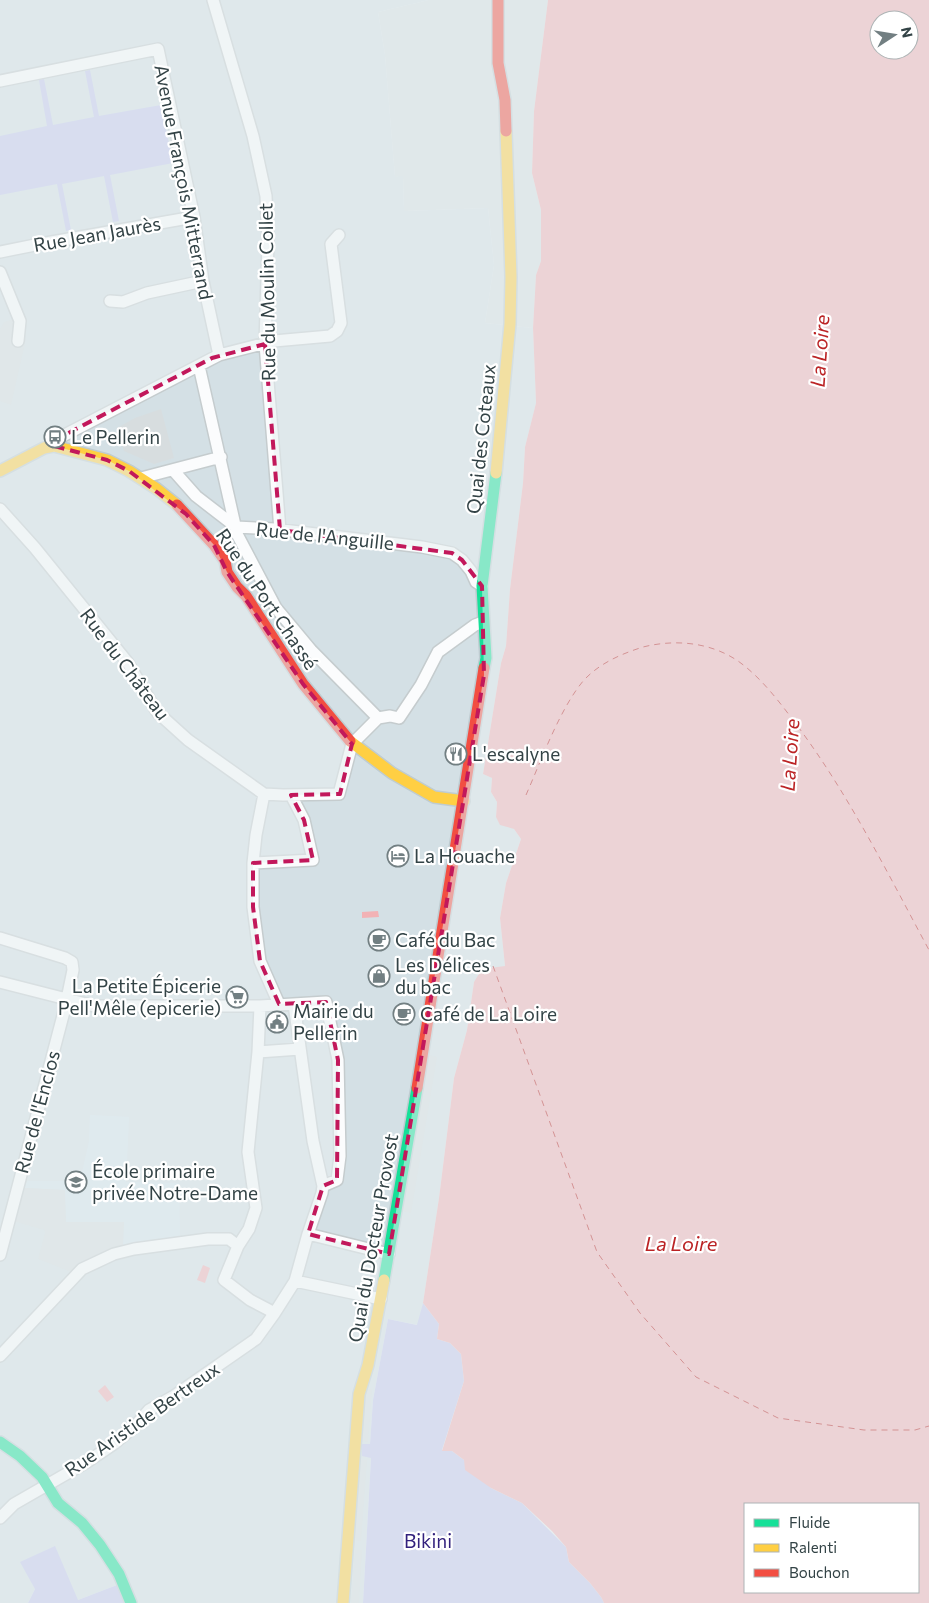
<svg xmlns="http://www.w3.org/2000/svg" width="929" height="1603" font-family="Commissioner,sans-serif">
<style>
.residential{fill:#d4e0e5}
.industrial{fill:#d7e0e2}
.education{fill:#d5e5ec}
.green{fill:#c5c8ee}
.parking{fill:#d7dddf}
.water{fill:#f2b2b5;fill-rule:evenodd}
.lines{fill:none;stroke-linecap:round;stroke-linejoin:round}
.ferry{stroke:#bb2325;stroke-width:1;stroke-dasharray:6 5;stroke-linecap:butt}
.street-casing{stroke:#c5ccce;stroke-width:14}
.fast-casing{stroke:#bfccd1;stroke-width:14}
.slow-casing{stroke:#bfccd1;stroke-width:14}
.jam-casing{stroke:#bfccd1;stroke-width:14}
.street{stroke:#fbfcfd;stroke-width:11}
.fast{stroke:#16e098;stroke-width:11}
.slow{stroke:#ffcf43;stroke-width:11}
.jam{stroke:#f24e42;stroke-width:11}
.marked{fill:none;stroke:#c2185b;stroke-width:4;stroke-dasharray:10 6;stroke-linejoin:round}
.labels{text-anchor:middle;stroke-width:4.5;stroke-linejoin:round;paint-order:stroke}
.street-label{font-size:19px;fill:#334346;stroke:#fff}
.poi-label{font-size:19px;fill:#334346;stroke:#fff;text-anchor:start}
.park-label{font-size:19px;fill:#32217d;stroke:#fff}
.water-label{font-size:20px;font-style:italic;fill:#bb2325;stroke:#fff}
</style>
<rect width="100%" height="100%" fill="#e7eef0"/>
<!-- residential -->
<path class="residential" d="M0 0H429L378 12 385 55 395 177 403 175 404 211 488 208 494 265 485 323 533 328 536 403 525 447 523 483 510 589 506 646 501 663 483 774 492 778 491 792 497 802 496 817 514 829 521 839 506 883 500 918 505 966 474 982 467 1030 454 1078 439 1198 423 1303 418 1325 388 1319 373 1400 370 1445 362 1444 371 1458 363 1603H124L117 1585 78 1600 35 1589 28 1603H0Z"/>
<!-- industrial -->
<path class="industrial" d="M429 0H548L534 111 532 173 541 210V261L536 275 533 328 485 323 494 265 488 208 404 211 403 176 395 177 385 55 378 12Z"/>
<!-- education -->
<path class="education" d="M90 1115 129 1117 126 1182 179 1183 180 1237 123 1248V1222H65V1190L25 1188 27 1181H80L89 1142Z"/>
<!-- green -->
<path class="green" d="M90 70 99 116 161 105 173 163 110 175 119 221 113 222 104 176 62 184 71 230 66 231 57 184 0 195V136L47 126 39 80 44 79 53 125 94 117 85 71Z
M423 1303 439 1324 437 1339 450 1343 461 1354 464 1381 442 1450 452 1451 464 1460 491 1488 522 1503 566 1547 569 1562 590 1583 601 1597 604 1603H363L371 1458 362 1456V1444H370L373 1400 388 1319 417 1325Z
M55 1546 78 1600 117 1585 124 1603H28L35 1589 20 1562Z"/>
<!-- parking -->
<path class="parking" d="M16 318 26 339 11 405 0 401V329L4 322Z
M161 409 174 458 154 464 124 451 117 428 135 418Z
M429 1055 437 1057 411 1213 402 1211Z
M25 1188 65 1190 66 1222H124L123 1248 79 1263 71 1272 38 1259 45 1233 44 1230 13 1221Z
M366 1389H372L368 1442 361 1441Z
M359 1460H367L361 1541 353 1540Z
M355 1550H362L359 1603H351Z"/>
<!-- water -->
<path class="water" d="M548 0H929V1603H604L601 1597 590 1583 569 1562 566 1547 552 1531 522 1503 491 1488 465 1470 464 1460 452 1451H442L464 1381 461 1354 450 1343 437 1339 439 1324 423 1303 439 1198 454 1078 467 1030 474 982 482 969 505 966 500 918 506 883 521 839 514 829 500 825 496 817 497 802 491 792 492 778 483 774 501 663 506 646 510 589 523 483 525 447 536 403 533 328 536 275 541 261V210L532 173 534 111ZM879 20H909V50H879ZM918 1504V1592H745V1504Z
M378 911 379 917 362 918V912Z
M203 1265 210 1268 205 1283 197 1280Z
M105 1385 114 1397 107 1402 98 1391Z"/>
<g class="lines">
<!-- ferry -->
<path class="ferry" d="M526 795C541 761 560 708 584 680 600 663 621 654 643 647 675 639 710 642 738 661 762 678 781 704 799 728 850 797 888 874 929 950
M493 966 597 1252 640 1313 696 1377 778 1418 864 1430H915L929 1426"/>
<!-- street casing -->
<g class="street-casing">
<path id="street" d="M213 0 253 136 266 196 268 242 265 344 280 530
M0 81 158 49 194 217 203 281 219 355
M0 252 40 244 194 217
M0 272 20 321 18 341
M110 301 123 302 147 293 203 281
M199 366 237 534 276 608 311 650 378 718
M54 446 55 440 219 355 274 341 330 336 337 331 341 323 331 244 339 235
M173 470 196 496 236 527 275 529 422 547 452 553 462 560 471 571 476 582 482 586
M141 478 221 457
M0 509 35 548 128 663 157 712 188 740 264 794 256 835 253 863V907L260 961 279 1004
M264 794 283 795 339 794 352 744 378 718 390 716 399 718 421 685 438 652 475 625 483 622
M253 863 313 860 304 820 291 795
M0 938 65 958 72 962 73 970 66 1004 0 1255
M0 982 94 1006H260L326 1002 338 1060 340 1156 337 1180 323 1186
M258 1052 300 1049
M308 1234 389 1254
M238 1246 224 1280 250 1300 269 1310 274 1314
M295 1281 381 1299
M0 1356 82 1269 114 1254 134 1249 208 1239H229L238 1246 249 1229 256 1208 248 1152 258 1052 260 1006
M0 1518 14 1504 87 1462 115 1443 135 1426 149 1410 174 1396 256 1339 274 1314 295 1281 308 1234 322 1193 323 1186 313 1141 294 1004"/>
</g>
<!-- fast casing -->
<g class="fast-casing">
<path id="fast" d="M484 668 486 658 482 586 496 473
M384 1280 417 1088
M0 1442 20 1456 42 1477 58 1503 82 1523 100 1545 119 1574 131 1603"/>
</g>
<!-- slow casing -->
<g class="slow-casing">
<path id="slow" d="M0 471 44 448 54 446 107 460 129 471 157 489 177 505
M496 473 510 324 511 277 506 131
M350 741 392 773 434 797 464 801
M343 1603 359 1394 368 1365 384 1280"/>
</g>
<!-- jam casing -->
<g class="jam-casing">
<path id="jam" d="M498 0V63L505 100 506 131
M177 505 214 545 225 561 227 572 237 587 246 596 303 684 350 741
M417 1088 484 668"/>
</g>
<!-- street -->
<use href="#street" class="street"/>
<!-- fast -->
<use href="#fast" class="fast"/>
<!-- slow -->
<use href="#slow" class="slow"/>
<!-- jam -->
<use href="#jam" class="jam"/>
</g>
<!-- marked area -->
<path d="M0 0H929V1603H0ZM265 344 280 530 452 553 462 560 482 586 484 675 389 1254 308 1234 323 1186 337 1180 338 1060 326 1002 279 1004 260 961 253 907V863L313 860 304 820 291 795 340 794 352 744 303 684 227 572 214 545 186 514 129 471 107 460 54 446 55 440 212 358Z" fill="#e7eef0" fill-opacity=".55" fill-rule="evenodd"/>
<path class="marked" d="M265 344 280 530 452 553 462 560 482 586 484 675 389 1254 308 1234 323 1186 337 1180 338 1060 326 1002 279 1004 260 961 253 907V863L313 860 304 820 291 795 340 794 352 744 303 684 227 572 214 545 186 514 129 471 107 460 54 446 55 440 212 358Z"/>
<!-- icons -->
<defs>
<g id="bus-ring" transform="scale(1.125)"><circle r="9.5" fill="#fff" stroke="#727f82" stroke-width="1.5"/><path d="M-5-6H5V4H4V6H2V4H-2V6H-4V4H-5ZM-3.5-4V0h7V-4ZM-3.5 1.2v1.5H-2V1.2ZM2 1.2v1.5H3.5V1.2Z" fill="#727f82"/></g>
<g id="restaurant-ring" transform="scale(1.125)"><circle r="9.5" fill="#fff" stroke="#727f82" stroke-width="1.5"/><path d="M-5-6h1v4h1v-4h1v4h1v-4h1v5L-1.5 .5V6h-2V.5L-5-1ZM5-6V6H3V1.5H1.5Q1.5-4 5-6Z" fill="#727f82"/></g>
<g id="hotel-ring" transform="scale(1.125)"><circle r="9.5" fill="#fff" stroke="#727f82" stroke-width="1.5"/><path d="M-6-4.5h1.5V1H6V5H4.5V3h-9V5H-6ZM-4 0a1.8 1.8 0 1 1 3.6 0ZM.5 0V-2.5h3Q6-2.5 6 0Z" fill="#727f82"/></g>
<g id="cafe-ring" transform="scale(1.125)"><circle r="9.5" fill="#fff" stroke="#727f82" stroke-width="1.5"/><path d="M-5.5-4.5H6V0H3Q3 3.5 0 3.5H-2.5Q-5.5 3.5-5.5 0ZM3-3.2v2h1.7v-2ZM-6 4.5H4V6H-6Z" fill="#727f82"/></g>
<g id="shop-ring" transform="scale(1.125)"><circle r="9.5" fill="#fff" stroke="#727f82" stroke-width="1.5"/><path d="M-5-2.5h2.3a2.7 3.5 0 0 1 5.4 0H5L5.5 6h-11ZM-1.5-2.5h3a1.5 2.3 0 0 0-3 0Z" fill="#727f82"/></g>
<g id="supermarket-ring" transform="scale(1.125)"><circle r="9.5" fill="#fff" stroke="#727f82" stroke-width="1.5"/><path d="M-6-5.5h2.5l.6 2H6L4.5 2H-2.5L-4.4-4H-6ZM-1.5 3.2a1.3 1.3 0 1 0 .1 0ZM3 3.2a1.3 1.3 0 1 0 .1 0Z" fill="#727f82"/></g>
<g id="civic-ring" transform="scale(1.125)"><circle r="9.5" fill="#fff" stroke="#727f82" stroke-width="1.5"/><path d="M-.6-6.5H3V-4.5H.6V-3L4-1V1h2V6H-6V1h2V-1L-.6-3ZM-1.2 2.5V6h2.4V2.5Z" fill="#727f82"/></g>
<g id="school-ring" transform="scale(1.125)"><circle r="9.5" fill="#fff" stroke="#727f82" stroke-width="1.5"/><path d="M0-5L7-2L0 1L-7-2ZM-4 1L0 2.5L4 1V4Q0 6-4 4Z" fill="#727f82"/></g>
</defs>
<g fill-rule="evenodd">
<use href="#bus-ring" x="55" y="437"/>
<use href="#restaurant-ring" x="456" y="754"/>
<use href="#hotel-ring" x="398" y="856"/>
<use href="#cafe-ring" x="379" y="940"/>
<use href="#shop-ring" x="379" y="976"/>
<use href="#supermarket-ring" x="237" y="997"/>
<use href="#cafe-ring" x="404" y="1014"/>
<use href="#civic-ring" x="277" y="1022"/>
<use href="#school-ring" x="76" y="1182"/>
</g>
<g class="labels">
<!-- street labels -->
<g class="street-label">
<text transform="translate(184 182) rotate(79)" y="7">Avenue François Mitterrand</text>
<text transform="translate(97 234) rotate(-10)" y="7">Rue Jean Jaurès</text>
<text transform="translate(267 292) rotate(-91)" y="7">Rue du Moulin Collet</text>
<text transform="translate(481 439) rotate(-84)" y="7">Quai des Coteaux</text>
<text transform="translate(325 536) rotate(6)" y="7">Rue de l'Anguille</text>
<text transform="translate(267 599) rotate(56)" y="7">Rue du Port Chassé</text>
<text transform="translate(125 664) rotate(53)" y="7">Rue du Château</text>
<text transform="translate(37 1112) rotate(-75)" y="7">Rue de l'Enclos</text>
<text transform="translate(373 1238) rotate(-80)" y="7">Quai du Docteur Provost</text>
<text transform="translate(142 1419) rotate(-35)" y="7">Rue Aristide Bertreux</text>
</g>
<!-- poi labels -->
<g class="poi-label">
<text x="71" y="444">Le Pellerin</text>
<text x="472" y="761">L'escalyne</text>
<text x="414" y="863">La Houache</text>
<text x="395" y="947">Café du Bac</text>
<text x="395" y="972">Les Délices<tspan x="395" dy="22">du bac</tspan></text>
<text x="221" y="993" text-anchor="end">La Petite Épicerie<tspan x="221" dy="22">Pell'Mêle (epicerie)</tspan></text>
<text x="293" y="1018">Mairie du<tspan x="293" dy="22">Pellerin</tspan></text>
<text x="420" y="1021">Café de La Loire</text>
<text x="92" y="1178">École primaire<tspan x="92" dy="22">privée Notre-Dame</tspan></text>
</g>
<!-- park labels -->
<g class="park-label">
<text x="428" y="1548">Bikini</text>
</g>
<!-- water labels -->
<g class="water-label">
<text transform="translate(820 351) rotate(-86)" y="7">La Loire</text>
<text transform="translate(790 755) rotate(-86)" y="7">La Loire</text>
<text x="681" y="1251">La Loire</text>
</g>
</g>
<!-- legend -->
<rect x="744" y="1503" width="175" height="90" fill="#ffffff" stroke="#adb4b5"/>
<rect x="754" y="1519" width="25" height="8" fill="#16e098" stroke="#adb4b5"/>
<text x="789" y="1528" font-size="15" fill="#334346">Fluide</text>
<rect x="754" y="1544" width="25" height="8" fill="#ffcf43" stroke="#adb4b5"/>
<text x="789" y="1553" font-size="15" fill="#334346">Ralenti</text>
<rect x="754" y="1569" width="25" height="8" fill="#f24e42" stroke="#adb4b5"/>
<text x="789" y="1578" font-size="15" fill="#334346">Bouchon</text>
<!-- north arrow -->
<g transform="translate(894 35) rotate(78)"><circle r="24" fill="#ffffff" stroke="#adb4b5"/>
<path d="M0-4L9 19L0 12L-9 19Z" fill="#727f82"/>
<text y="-8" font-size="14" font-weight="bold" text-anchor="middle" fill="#334346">N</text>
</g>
</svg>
